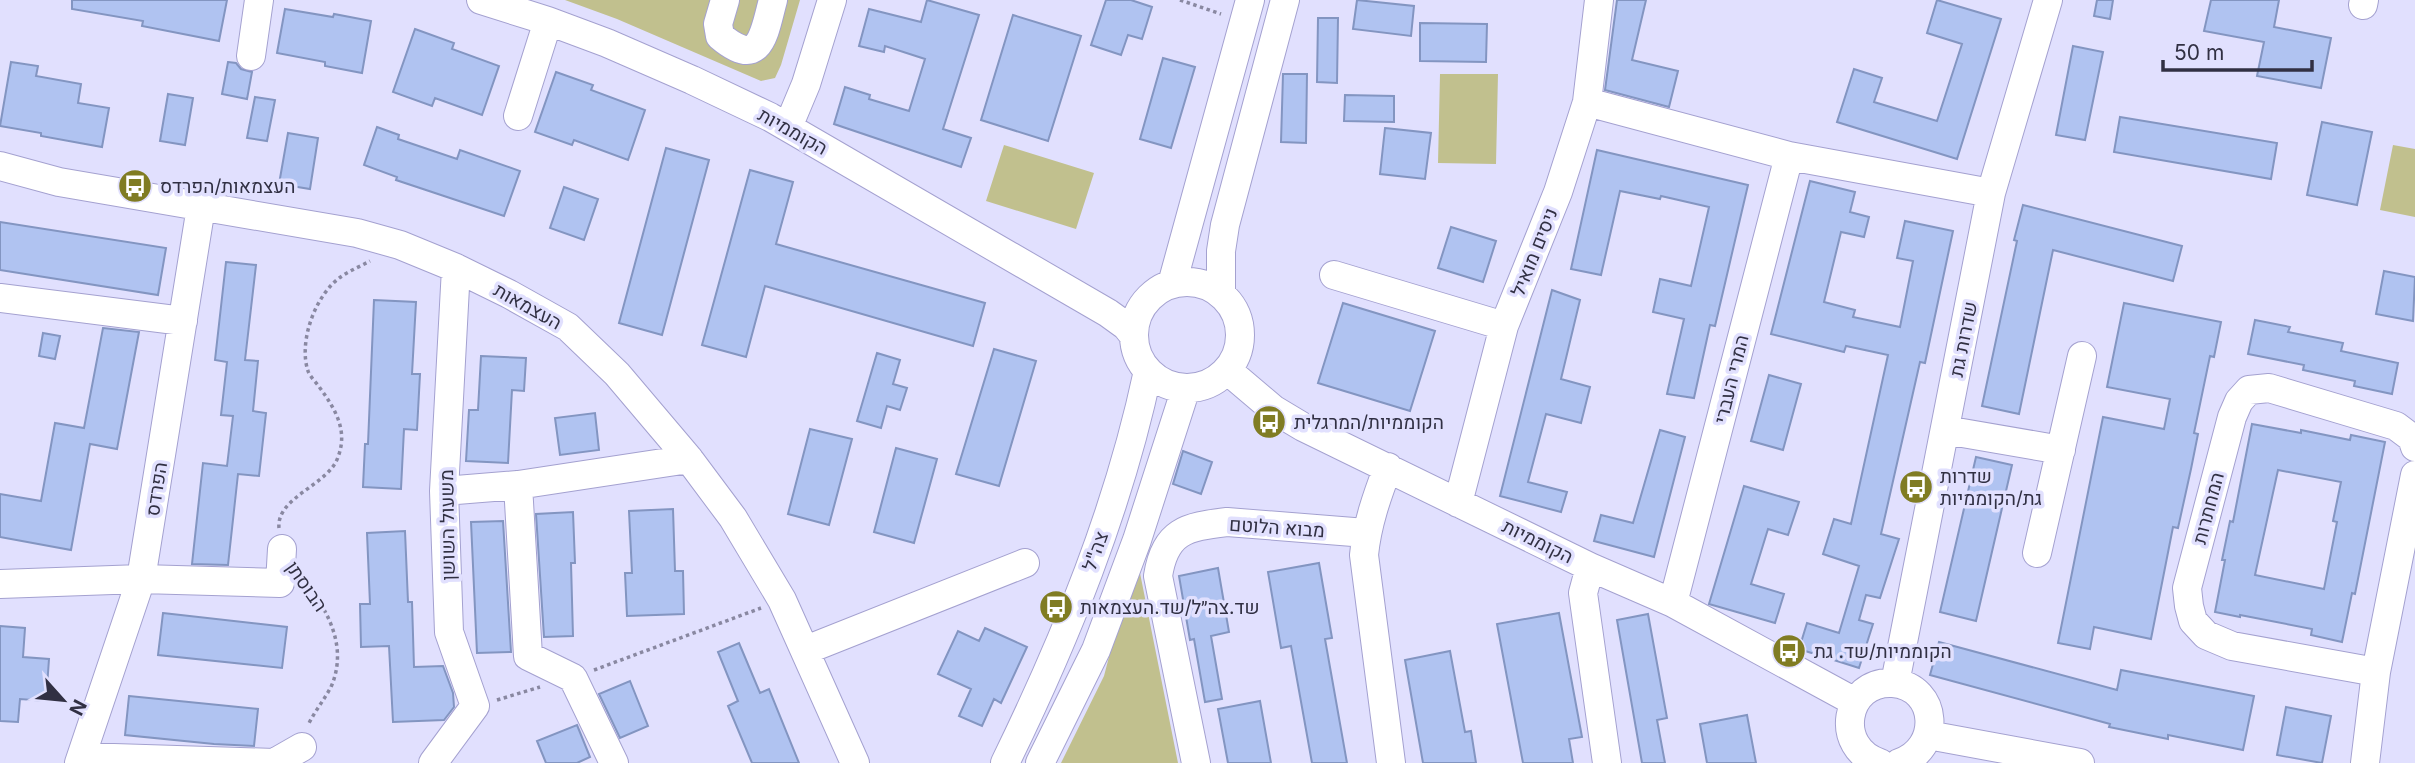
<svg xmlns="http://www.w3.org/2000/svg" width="2415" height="763" font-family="Inter,Heebo,sans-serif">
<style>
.green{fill:#c1c08e}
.building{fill:#b0c3f1;stroke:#8395c1;stroke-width:2;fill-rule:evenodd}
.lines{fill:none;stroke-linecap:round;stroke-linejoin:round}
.minor-casing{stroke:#a4a1d0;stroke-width:30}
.path{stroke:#8988a1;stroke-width:3.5;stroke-dasharray:3.5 3.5;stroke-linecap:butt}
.minor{stroke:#fff;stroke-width:28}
.labels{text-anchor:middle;stroke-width:7;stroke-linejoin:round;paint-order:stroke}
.street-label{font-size:19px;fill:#313043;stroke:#e1e0fe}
.poi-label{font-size:19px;fill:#313043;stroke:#e1e0fe;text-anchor:start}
</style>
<rect width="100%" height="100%" fill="#e1e0fe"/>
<!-- green -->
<path class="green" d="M565 0H800L781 65 775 78 761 81 617 19Z
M1440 74H1498L1496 164 1438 163Z
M1004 145 1094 173 1076 229 986 201Z
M2393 145 2415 149V217L2380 210Z
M1136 553 1178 763H1061L1104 676Z"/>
<!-- building -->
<path class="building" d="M72 0H227L219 41 142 26 143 21 72 9Z
M927 0 979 15 943 129 971 138 961 167 834 124 845 87 870 95 869 99 909 111 925 59 885 46 884 52 859 46 869 9 921 22Z
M1106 0H1131L1152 7 1142 39 1128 35 1121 55 1091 45Z
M1357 0 1414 6 1411 36 1353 29Z
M1617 0H1646L1632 60 1678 71 1669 107 1605 90Z
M1937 0 2001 19 1957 159 1837 122 1854 69 1882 78 1874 102 1937 121 1962 44 1927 33Z
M2097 0H2113L2110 19 2094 16Z
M2211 0H2279L2274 27 2331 38 2321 88 2257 76 2264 42 2204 31Z
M285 9 333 17 334 14 371 21 362 73 325 66V62L277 53Z
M1013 15 1081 36 1048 141 981 120Z
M1318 18H1338L1337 83 1317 82Z
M1420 23 1487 24 1486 62 1420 61Z
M415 29 454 43 452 49 499 66 482 115 435 98 432 106 393 92Z
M2073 46 2103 52 2085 140 2056 135Z
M1163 58 1195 67 1171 148 1140 139Z
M11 62 38 66 36 76 81 84 78 103 109 108 102 147 41 136V133L0 126Z
M228 62 236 63 241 69 252 72 247 99 222 94Z
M556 72 593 85 591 90 645 110 628 160 574 140 572 145 535 132Z
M1283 74H1307L1306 143 1281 142Z
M168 94 193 98 185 145 160 141Z
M1345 95 1394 96V122L1344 121Z
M255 97 275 100 267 141 247 138Z
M2120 117 2277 143 2271 179 2114 152Z
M2322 122 2372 132 2357 205 2307 195Z
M377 127 399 135 398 139 457 159 460 150 520 171 504 216 396 180 397 177 364 165Z
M1385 128 1431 133 1425 179 1380 174Z
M288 133 318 138 310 189 279 184Z
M666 148 709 160 662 335 619 323Z
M1597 150 1748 185 1715 326 1710 325 1694 398 1667 394 1684 319 1653 312 1660 279 1691 286 1709 207 1661 196 1660 199 1620 191 1601 275 1571 269Z
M750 170 793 182 776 244 985 303 973 346 765 286 746 357 702 345Z
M1810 181 1855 192 1850 212 1869 217 1864 237 1841 232 1824 302 1855 310 1853 317 1900 327 1913 261 1897 258 1905 221 1953 231 1925 363 1920 362 1881 534 1899 539 1880 598 1866 595 1859 620 1873 624 1859 668 1799 649 1807 623 1839 633 1859 566 1823 554 1834 519 1851 524 1888 355 1846 346 1844 352 1771 334Z
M564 187 598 199 584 240 550 228Z
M2023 205 2182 246 2173 281 2053 250 2019 414 1982 406 2017 241 2014 240Z
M0 222 166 248 158 295 0 270Z
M1451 227 1496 241 1483 282 1438 268Z
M226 262 256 265 245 360 258 361 253 411 266 413 259 476 238 474 228 565 192 564 203 463 227 466 233 416 221 415 227 362 215 360Z
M2384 271 2415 277 2413 321 2376 314Z
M1552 290 1580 300 1561 379 1590 387 1581 423 1546 414 1528 482 1567 492 1561 512 1500 496Z
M374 300 416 302 412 374H420L417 430 404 429 401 489 363 487 365 444H368Z
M1343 303 1435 331 1410 411 1318 383Z
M2124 303 2221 322 2214 357 2210 356 2194 433 2198 434 2191 469 2178 528 2173 527 2151 639 2094 627 2090 649 2058 643 2103 417 2164 429 2170 399 2107 387Z
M2255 320 2290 327 2288 332 2343 343 2341 351 2398 363 2392 394 2354 386 2355 381 2303 370 2304 365 2248 354Z
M103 328 139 332 117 449 90 444 71 550 0 537V494L41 501 55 423 84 428Z
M43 333 60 336 55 359 39 356Z
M994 349 1036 361 999 486 956 474Z
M877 353 900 360 893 384 907 388 900 410 887 406 881 428 857 421Z
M481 356 526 358 524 391 512 390 508 463 466 461 469 410H478Z
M1769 375 1801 384 1783 450 1751 441Z
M595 413 599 450 560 455 555 418Z
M2252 424 2301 433V430L2350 440 2351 435 2385 442 2355 594 2352 593 2342 642 2311 635 2312 629 2240 615V617L2215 612 2225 560H2222L2230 521 2233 522ZM2278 470 2341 482 2333 521 2337 522 2324 589 2255 575Z
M810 429 852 439 829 525 788 514Z
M1660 430 1685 437 1654 557 1594 541 1601 515 1633 523Z
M896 448 937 459 914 543 874 532Z
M1183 451 1212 462 1201 494 1173 484Z
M1976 457 2012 465 1976 621 1940 612Z
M1744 486 1799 502 1788 535 1768 529 1751 584 1784 594 1775 623 1709 604Z
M673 509 675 571H683L684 614 627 616 625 573H632L629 511Z
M573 512 575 563H571L573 636 544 637 536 514Z
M503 521 511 652 477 653 471 522Z
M405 531 408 602H412L414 667 443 666 453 693 454 707 444 720 393 722 389 646 361 647 360 604H370L367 533Z
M1319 563 1332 638 1325 639 1347 763H1312L1291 646 1281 648 1268 572Z
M1218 568 1229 632 1211 636 1222 699 1205 702 1194 639 1190 640 1179 576Z
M163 613 287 627 282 668 158 655Z
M1559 613 1582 737 1569 739 1573 763H1523L1497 624Z
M1648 614 1667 718 1657 720 1665 763H1642L1617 620Z
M0 626 25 628 23 657 49 659 46 701 20 699 18 722 0 721Z
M985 628 1027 647 1001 703 994 699 982 726 959 716 971 689 938 674 958 631 979 641Z
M1939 642 2117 690 2121 670 2254 696 2243 750 2168 735V739L2109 727 2110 724 1930 675Z
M739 643 760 693 769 689 799 763H752L728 706 738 701 718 652Z
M1450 651 1465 732 1471 731 1476 763H1423L1405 660Z
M630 681 648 726 620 738 599 694Z
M129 696 258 709 254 746 214 744 125 735Z
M1260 701 1271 763H1228L1218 709Z
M2286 707 2331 716 2322 763 2277 755Z
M1747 715 1756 763H1707L1700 724Z
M577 725 590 757 577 763H546L537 741Z"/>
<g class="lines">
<!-- minor casing -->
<g class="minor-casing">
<path id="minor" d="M481 0 548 21 607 43 692 80 770 117 1108 313 1126 326 1134 336
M725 0 718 24 720 36C761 71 764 33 773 0
M2363 5 2364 0
M251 56 259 0
M1587 102 1789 156 1991 193
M518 116 548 21
M788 127 806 84 832 0
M0 166 59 182 357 233 400 245 456 268 509 294 568 327 617 374 689 459 733 518 782 600 855 763
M1334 275 1504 326
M1134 335a53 53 0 1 1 106 0a53 53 0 1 1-106 0Z
M1172 284 1250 0
M1221 294V251L1225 225 1285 0
M0 298 183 321
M1227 370 1273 409 1303 427 1590 567 1673 603 1855 702
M1945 430 2061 450
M1388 467C1377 496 1367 524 1364 555L1391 763
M518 485 528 656 573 678 614 763
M444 491 518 485 689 459
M1458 503 1504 326 1558 192 1587 102 1599 0
M2037 553 2082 356
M1590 567 1583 593 1607 763
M0 584 141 579 280 583 282 549
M1673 603 1789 156
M806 650 1025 563
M2376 672 2232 646 2206 635 2193 621 2189 606 2187 588 2232 417 2239 401 2249 390 2269 388 2396 426 2412 438 2415 447
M1895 683 1991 193 2048 0
M1928 735 2080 763
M82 757 274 763 302 747
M79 763 141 579 201 207
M433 763 475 706 449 632 444 491 456 268
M1005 763C1066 638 1119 508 1148 371
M1040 763 1096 650 1137 540 1186 388
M1196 763 1158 576C1165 531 1186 527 1227 522L1366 533
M1880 763C1833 748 1844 680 1893 683 1939 687 1942 749 1899 763
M2365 763 2376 672 2415 475"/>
</g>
<!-- path -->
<path class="path" d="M1180 0 1221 14
M279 528C276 497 329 485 338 457 348 431 336 410 320 388 317 383 310 377 308 371 298 341 316 293 342 276 351 270 361 266 370 261
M304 581C329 611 348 648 331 687 324 700 315 711 308 725
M594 670 761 608
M497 700 540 687"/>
<!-- minor -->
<use href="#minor" class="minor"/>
</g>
<!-- icons -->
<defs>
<g id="bus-disc" transform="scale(1.75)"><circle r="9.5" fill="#807c23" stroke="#e1e0fe"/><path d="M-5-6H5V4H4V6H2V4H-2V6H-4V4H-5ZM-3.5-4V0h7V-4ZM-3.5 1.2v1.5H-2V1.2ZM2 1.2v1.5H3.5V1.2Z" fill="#fff"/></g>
</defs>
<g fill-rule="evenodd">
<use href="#bus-disc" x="135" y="186"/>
<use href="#bus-disc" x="1269" y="422"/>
<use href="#bus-disc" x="1916" y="487"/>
<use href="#bus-disc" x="1056" y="607"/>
<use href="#bus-disc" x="1789" y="651"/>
</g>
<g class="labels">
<!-- street labels -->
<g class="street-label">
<text transform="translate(793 131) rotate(29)" y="7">הקוממיות</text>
<text transform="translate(1534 252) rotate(-68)" y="7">ניסים מואיל</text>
<text transform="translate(528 306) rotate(29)" y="7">העצמאות</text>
<text transform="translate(1963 339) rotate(-79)" y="7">שדרות גת</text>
<text transform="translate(1731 379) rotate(-76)" y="7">המרי העברי</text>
<text transform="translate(156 489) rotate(-81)" y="7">הפרדס</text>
<text transform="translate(2208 508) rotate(-75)" y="7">המחתרות</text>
<text transform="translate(447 525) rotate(-91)" y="7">משעול השושן</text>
<text transform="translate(1277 527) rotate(4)" y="7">מבוא הלוטם</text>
<text transform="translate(1538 541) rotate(26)" y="7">הקוממיות</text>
<text transform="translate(1095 551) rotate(-70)" y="7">צה"ל</text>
<text transform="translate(307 586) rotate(55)" y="7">הבוסתן</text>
</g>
<!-- poi labels -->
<g class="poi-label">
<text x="160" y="193">העצמאות/הפרדס</text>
<text x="1294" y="429">הקוממיות/המרגלית</text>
<text x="1940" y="483">שדרות<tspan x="1940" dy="22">גת/הקוממיות</tspan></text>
<text x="1080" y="614">שד.צה״ל/שד.העצמאות</text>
<text x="1814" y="658">הקוממיות/שד. גת</text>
</g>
</g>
<!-- north arrow -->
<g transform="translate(63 700) rotate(117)" stroke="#e1e0fe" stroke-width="5" paint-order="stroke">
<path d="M0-5L12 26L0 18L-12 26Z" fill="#313043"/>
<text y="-10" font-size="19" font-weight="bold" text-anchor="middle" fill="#313043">N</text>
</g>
<!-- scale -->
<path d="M2163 60v10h149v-10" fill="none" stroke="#313043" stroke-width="3.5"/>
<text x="2174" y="60" font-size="21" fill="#313043" stroke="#e1e0fe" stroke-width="5" paint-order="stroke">50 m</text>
</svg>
